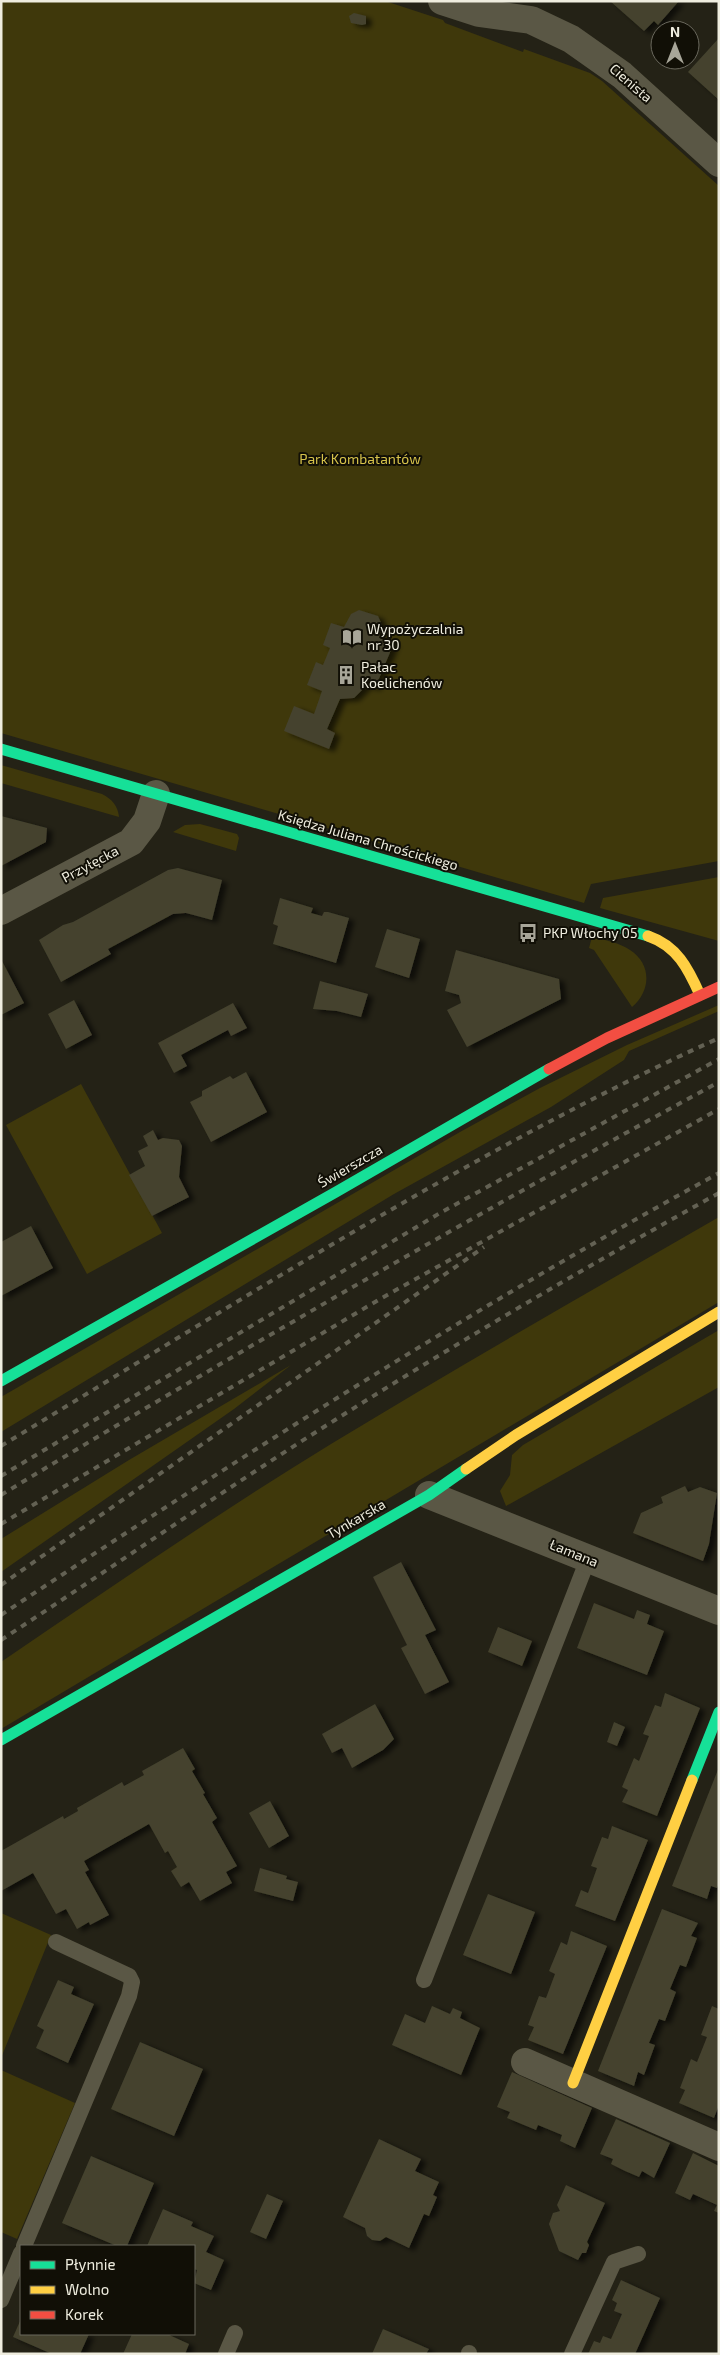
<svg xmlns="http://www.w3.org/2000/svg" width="720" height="2355" font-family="'Exo 2',sans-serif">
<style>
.green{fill:#3f380b}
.building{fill:#44422e;filter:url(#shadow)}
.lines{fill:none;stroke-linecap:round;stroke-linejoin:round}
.lane{stroke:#5a5745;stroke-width:16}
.street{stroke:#5a5745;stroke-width:28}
.fast{stroke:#16e098;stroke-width:11}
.slow{stroke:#ffcf43;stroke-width:11}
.jam{stroke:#f24e42;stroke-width:11}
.rail{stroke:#636153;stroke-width:4;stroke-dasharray:6 6;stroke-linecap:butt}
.labels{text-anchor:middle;stroke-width:4;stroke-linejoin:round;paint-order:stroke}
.street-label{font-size:14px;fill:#efeddf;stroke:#110f06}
.park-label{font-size:14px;fill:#d7c34b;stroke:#110f06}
.poi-label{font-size:14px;fill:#efeddf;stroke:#110f06;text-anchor:start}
</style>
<defs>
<filter id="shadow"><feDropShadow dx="5.5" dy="3" stdDeviation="2.5" flood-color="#0009"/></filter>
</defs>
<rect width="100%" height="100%" fill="#242216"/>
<!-- green -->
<path class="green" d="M1 1H385L443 20 445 23 523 52 524 49 590 73 602 81 719 186V861L591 884 584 903 1 733Z
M1 765 102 794C112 799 118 806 119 817L1 783Z
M200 824 237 834 239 838 236 851 173 832 185 825Z
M719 877V941L600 908 603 898Z
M592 937C605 940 620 943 630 950 652 964 651 991 632 1007L594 950 589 948Z
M719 1005V1011L629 1051 624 1060 551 1107 394 1194 1 1432V1397L460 1132 540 1088 627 1045Z
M81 1084 162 1233 87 1274 6 1125Z
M719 1217V1302L1 1729V1662C110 1588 218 1513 331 1444 459 1366 589 1292 719 1217Z
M719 1330V1387L506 1506 500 1491 510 1475 512 1455 523 1445Z
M291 1365 234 1409 1 1572V1539L129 1460Z
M1 1913 51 1935 1 2058Z
M1 2070 75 2103 17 2239 1 2232Z"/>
<!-- building -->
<path class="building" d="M610 1H679L658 25 654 21 644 31Z
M354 13 366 16V24L362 25 351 23 349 16Z
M719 38V100L688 72Z
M359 610 378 616 382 625 379 638 394 643 375 688 367 685 354 698 340 699 327 729 335 733 329 749 284 731 294 706 314 714 322 691 307 685 316 662 323 665 330 648 323 645 331 623 344 627 351 614Z
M1 816 47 828 46 842 1 866Z
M178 868 222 880 212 920 186 913 173 914 108 949 111 954 61 982 39 940 63 925 73 922 168 870Z
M280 898 313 908 311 913 322 916 324 912H328L349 918 336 963 273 944 278 926 273 924Z
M387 929 420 939 409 978 375 967Z
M456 950 559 979 561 999 467 1047 447 1010 461 1003 459 995 445 991Z
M1 959 24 1003 1 1015Z
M320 981 368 994 361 1017 337 1011 313 1009Z
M74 1000 92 1035 66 1049 48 1014Z
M233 1003 247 1028 231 1036 228 1030 181 1055 187 1066 174 1073 158 1043Z
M246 1072 267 1112 211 1142 190 1102 202 1096V1091L230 1076 233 1079Z
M153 1130 158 1140 163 1138 179 1140 182 1146 179 1177 189 1197 152 1216 129 1175 145 1166 138 1151 148 1146 143 1136Z
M31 1226 53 1268 1 1296V1242Z
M685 1486 688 1492 700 1487 717 1493 709 1544 703 1561 633 1533 641 1513 663 1503 661 1497Z
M401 1562 436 1630 425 1635 449 1682 425 1694 401 1648 407 1645 373 1577Z
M594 1603 634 1619 637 1610 650 1615 647 1624 664 1631 647 1675 577 1648Z
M498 1627 532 1641 522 1666 488 1652Z
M665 1693 700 1708 657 1816 622 1802 628 1790 622 1787 634 1758 639 1761 649 1736 643 1734 655 1705 661 1707Z
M375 1704 394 1739 383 1750 352 1768 342 1748 332 1753 322 1734Z
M614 1722 625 1727 617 1746 607 1742Z
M183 1748 195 1769 192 1771 205 1793 203 1794 217 1818 212 1822 237 1866 226 1872 232 1883 200 1901 189 1882 181 1887 171 1871 177 1867 168 1851 165 1853 149 1824 84 1861 89 1870 85 1872 109 1915 90 1925 89 1922 77 1929 66 1909 56 1914 33 1873 1 1891V1851L63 1816 64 1819 78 1811 77 1808 122 1782 124 1786 144 1775 142 1771Z
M719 1767V1884L717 1888 711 1886 707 1899 672 1886Z
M270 1801 289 1836 269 1848 249 1813Z
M612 1826 648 1840 615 1921 575 1906 581 1890 588 1893 597 1868 591 1866 602 1837 608 1839Z
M260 1868 287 1876 286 1879 298 1882 293 1901 254 1891Z
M488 1894 535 1912 511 1974 463 1955Z
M662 1909 698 1923 691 1936 697 1938 686 1967 680 1965 670 1989 676 1992 665 2021 659 2019 649 2043 655 2045 644 2075 638 2072 634 2086 598 2071Z
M571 1931 607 1946 563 2054 528 2040 534 2027 528 2025 539 1996 546 1998 555 1974 549 1971 561 1942 567 1945Z
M58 1980 74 1987 71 1994 94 2004 68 2063 36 2048 44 2030 37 2026Z
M432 2006 450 2014 453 2008 462 2012 460 2018 480 2028 461 2075 392 2045 405 2014 425 2023Z
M712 2006 719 2009V2105L714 2118 679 2103 685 2090 680 2088 691 2059 697 2062 707 2037 701 2035Z
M140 2042 203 2069 174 2136 111 2109Z
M512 2072 592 2108 575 2148 560 2141 562 2135 538 2125 536 2130 507 2118 510 2112 497 2107Z
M616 2119 670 2143 654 2178 642 2171 639 2177 625 2171 611 2164 613 2159 600 2154Z
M379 2139 421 2159 415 2171 439 2182 433 2195 437 2197 429 2216 424 2214 409 2248 386 2237 380 2241 372 2240 367 2236 365 2228 343 2217Z
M693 2153 719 2166V2213L714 2211 717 2205 693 2194 690 2200 675 2193Z
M91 2156 154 2183 127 2246H117L62 2223Z
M566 2185 605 2203 587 2242 589 2245 586 2253H582L578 2260 559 2251 549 2224 553 2213 560 2211 557 2205Z
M267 2194 283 2201 266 2239 250 2232Z
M163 2209 193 2222 191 2226 214 2236 206 2252 224 2260 211 2290 194 2283 197 2270 194 2269V2246H147Z
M621 2280 660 2298 635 2354H588L594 2341 600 2343 603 2336 611 2339 622 2314 614 2311 617 2303 612 2300Z
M21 2319V2334H89L80 2354H52L13 2337Z
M383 2329 429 2349 426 2354H372Z
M132 2334H167L189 2344 185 2354H123Z"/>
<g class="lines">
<!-- lane -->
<path class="lane" d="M424 1980 588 1559
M24 2246 129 1996 132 1982 129 1976 56 1942
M1 2300 21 2253
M226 2354 235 2333
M469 2354V2353
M572 2354 614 2262 638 2254"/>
<!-- street -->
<path class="street" d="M442 1 479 13 531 20 571 39 622 75 719 163
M1 911 131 842 147 821 156 794
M429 1495 719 1611
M525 2062 719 2147"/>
<!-- fast -->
<path class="fast" d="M1 749 648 936
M1 1381 336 1192 549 1069
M1 1740 429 1495 466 1469
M692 1780 719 1712"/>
<!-- slow -->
<path class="slow" d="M648 936C677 946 688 968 700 995
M466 1469 516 1435 719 1312
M573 2083 692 1780"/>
<!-- jam -->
<path class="jam" d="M549 1069 607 1038 719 987"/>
<!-- rail -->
<path class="rail" d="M1 1446C236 1304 468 1152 719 1038
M1 1476 440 1213 719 1059
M1 1495C237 1352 476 1214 719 1082
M1 1524 380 1299 719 1109
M1 1585 484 1247
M1 1615C236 1460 472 1308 719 1173
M1 1640C113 1567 222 1491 335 1420 460 1341 589 1265 719 1193"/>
</g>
<!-- icons -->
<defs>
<g id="library-bare" transform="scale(1.5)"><path d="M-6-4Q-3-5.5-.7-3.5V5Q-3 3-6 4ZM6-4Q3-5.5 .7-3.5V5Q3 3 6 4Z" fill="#a8a699" stroke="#110f06" stroke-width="2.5" paint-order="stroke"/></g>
<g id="building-bare" transform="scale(1.5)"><path d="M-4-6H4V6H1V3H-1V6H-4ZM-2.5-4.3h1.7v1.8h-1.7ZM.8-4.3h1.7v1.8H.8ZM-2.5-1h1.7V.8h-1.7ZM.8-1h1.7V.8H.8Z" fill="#a8a699" stroke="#110f06" stroke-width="2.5" paint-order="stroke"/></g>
<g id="bus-bare" transform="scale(1.5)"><path d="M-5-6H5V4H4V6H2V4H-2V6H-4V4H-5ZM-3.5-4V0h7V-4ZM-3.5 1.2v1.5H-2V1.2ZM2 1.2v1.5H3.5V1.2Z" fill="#a8a699" stroke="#110f06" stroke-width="2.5" paint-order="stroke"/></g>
</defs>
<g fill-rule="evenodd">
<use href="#library-bare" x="352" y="637"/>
<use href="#building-bare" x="346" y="675"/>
<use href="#bus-bare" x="528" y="933"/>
</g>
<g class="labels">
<!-- street labels -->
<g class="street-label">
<text transform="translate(631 83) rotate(41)" y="5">Cienista</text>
<text transform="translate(368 840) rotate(16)" y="5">Księdza Juliana Chrościckiego</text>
<text transform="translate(90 864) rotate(-28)" y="5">Przyłęcka</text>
<text transform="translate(350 1166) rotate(-30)" y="5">Świerszcza</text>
<text transform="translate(356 1519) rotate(-30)" y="5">Tynkarska</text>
<text transform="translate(574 1553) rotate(22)" y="5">Łamana</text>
</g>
<!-- park labels -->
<g class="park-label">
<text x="360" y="464">Park Kombatantów</text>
</g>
<!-- poi labels -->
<g class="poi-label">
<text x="367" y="634">Wypożyczalnia<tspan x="367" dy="16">nr 30</tspan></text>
<text x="361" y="672">Pałac<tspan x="361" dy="16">Koelichenów</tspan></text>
<text x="543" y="938">PKP Włochy 05</text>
</g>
</g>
<!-- border -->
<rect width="720" height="2355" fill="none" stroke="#efeddf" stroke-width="5"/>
<!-- legend -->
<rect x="20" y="2245" width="175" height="90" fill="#110f06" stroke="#6a685d"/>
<rect x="30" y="2261" width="25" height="8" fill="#16e098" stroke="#6a685d"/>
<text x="65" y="2270" font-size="15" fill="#efeddf">Płynnie</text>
<rect x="30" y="2286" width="25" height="8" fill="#ffcf43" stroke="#6a685d"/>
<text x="65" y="2295" font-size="15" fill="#efeddf">Wolno</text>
<rect x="30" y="2311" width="25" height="8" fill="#f24e42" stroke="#6a685d"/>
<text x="65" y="2320" font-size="15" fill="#efeddf">Korek</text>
<!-- north arrow -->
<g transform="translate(675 45)"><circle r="24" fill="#110f06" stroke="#6a685d"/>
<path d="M0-4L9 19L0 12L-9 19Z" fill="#a8a699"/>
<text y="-8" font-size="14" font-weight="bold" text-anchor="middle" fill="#efeddf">N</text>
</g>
</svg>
